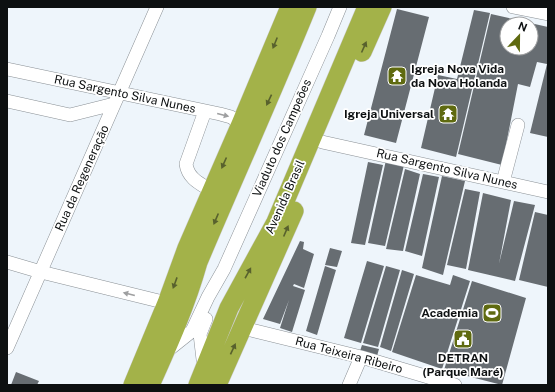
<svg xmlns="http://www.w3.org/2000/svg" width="555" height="392" font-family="'Public Sans',sans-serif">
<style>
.building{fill:#676d72;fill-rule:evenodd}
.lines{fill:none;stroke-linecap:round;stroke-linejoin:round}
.minor-casing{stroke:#8b9196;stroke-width:14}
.highway-casing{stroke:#cfcfcf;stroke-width:20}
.minor{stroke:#fff;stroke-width:13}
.highway{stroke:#a3b249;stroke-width:19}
.oneway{fill:#58612d}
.oneway2{fill:#9e9fa0}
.labels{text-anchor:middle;stroke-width:3.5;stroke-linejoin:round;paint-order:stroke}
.poi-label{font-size:12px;font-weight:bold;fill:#0d1011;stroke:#fff;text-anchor:end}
.street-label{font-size:12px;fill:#0d1011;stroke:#fff}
</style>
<rect width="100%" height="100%" fill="#eef5fb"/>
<!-- building -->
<path class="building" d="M397 9 429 17 396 143 364 135Z
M474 10 490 13 456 157 421 148 438 75 457 79Z
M491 14 548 27V137L530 133 547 64 537 62 530 87 518 84 502 165 458 154ZM507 24H531V48H507Z
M386 160 404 165 385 246 368 243Z
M368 162 383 165 365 245 351 243Z
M405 169 420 174 403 251 386 249Z
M423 174 439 177 422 256 405 251Z
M442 176 465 181 443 275 422 268Z
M465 189 480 192 466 269 447 265Z
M483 193 511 200 499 264 514 201 535 205 515 281 468 270Z
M535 212 548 215V287L519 280Z
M300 241 304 242 303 249 314 254 304 288 294 284 293 286 305 290 292 332 280 328 289 300 280 324 263 319Z
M330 248 342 251 337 267 325 265Z
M367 261 384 266 361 343 344 338Z
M325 266 336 270 317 335 306 331Z
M386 266 400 270 378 347 363 343Z
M402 270 414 274 391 351 380 347Z
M416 275 450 285 453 275 470 281 442 369 392 352Z
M472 281 526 298 502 385 444 370Z
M362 345 379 349 377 356 360 351Z
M16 372 39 381 37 385H11Z"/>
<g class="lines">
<!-- minor casing -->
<g class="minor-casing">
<path id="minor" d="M513 7 548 14
M7 69 220 114 231 117 241 124
M7 101 70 115 114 104
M205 111 186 164C188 179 201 184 212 191
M322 142 548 192
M503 182 518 125
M7 262 41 272 167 303
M243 328 361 357 455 385
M7 348 157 7
M167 351 192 331 208 297 224 269 328 36 340 7
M204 368 200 334 206 319
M349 385 361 357"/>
</g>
<!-- highway casing -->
<g class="highway-casing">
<path id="highway" d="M362 52 382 7
M133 385 167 303 187 248 241 124 290 7
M150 385C168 345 186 305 198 262 234 177 272 93 307 7
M198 385 229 308 276 222 367 7
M217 385 294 211"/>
</g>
<!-- minor -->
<use href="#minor" class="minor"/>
<!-- highway -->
<use href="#highway" class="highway"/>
</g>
<!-- one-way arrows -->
<defs><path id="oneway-solid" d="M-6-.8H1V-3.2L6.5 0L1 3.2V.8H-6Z"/></defs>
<g class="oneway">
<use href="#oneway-solid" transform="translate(275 43) rotate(112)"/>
<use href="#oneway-solid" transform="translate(364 47) rotate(-66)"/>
<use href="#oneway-solid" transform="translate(269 100) rotate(115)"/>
<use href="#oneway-solid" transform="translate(224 163) rotate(114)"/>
<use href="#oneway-solid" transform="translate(216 219) rotate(113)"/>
<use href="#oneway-solid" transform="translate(286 231) rotate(-67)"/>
<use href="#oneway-solid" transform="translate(248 273) rotate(-61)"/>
<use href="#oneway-solid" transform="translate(175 283) rotate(110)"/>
<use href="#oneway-solid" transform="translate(233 349) rotate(-65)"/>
</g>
<g class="oneway2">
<use href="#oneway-solid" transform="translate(223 115) rotate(14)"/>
<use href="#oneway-solid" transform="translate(129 294) rotate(-166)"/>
</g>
<!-- icons -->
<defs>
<g id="temple-square" transform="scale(1)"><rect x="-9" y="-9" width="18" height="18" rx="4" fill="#5f6a10" stroke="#fff"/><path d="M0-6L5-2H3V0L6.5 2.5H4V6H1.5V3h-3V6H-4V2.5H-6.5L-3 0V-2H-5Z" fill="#fff"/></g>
<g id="stadium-square" transform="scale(1)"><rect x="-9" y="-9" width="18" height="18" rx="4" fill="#5f6a10" stroke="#fff"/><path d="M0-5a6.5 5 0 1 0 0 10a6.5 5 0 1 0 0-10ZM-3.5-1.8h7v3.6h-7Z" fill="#fff"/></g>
<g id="civic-square" transform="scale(1)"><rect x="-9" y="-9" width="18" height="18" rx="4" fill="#5f6a10" stroke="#fff"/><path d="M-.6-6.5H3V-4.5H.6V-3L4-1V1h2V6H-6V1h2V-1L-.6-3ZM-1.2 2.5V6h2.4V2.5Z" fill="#fff"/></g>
</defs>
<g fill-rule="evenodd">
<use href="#temple-square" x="397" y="76"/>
<use href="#temple-square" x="448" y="114"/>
<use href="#stadium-square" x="492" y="313"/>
<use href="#civic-square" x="463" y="339"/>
</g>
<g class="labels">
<!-- poi labels -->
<g class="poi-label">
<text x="411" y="73" text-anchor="start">Igreja Nova Vida<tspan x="411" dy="14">da Nova Holanda</tspan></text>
<text x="434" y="118">Igreja Universal</text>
<text x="478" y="317">Academia</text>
<text x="463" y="362" text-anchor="middle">DETRAN<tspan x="463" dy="14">(Parque Maré)</tspan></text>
</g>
<!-- street labels -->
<g class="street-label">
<text transform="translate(125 94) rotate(12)" y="4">Rua Sargento Silva Nunes</text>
<text transform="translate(282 138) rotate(-66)" y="4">Viaduto dos Campeões</text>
<text transform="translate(447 169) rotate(13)" y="4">Rua Sargento Silva Nunes</text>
<text transform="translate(82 178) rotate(-66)" y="4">Rua da Regeneração</text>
<text transform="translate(285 197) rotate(-66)" y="4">Avenida Brasil</text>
<text transform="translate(349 355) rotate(15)" y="4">Rua Teixeira Ribeiro</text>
</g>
</g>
<!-- border -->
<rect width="555" height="392" fill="none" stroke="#0d1011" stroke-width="16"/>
<!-- north arrow -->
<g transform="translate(519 36) rotate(22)"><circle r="19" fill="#ffffff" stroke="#9e9fa0"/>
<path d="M0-3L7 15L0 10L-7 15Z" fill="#5f6a10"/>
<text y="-6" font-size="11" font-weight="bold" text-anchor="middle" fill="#0d1011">N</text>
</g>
</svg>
